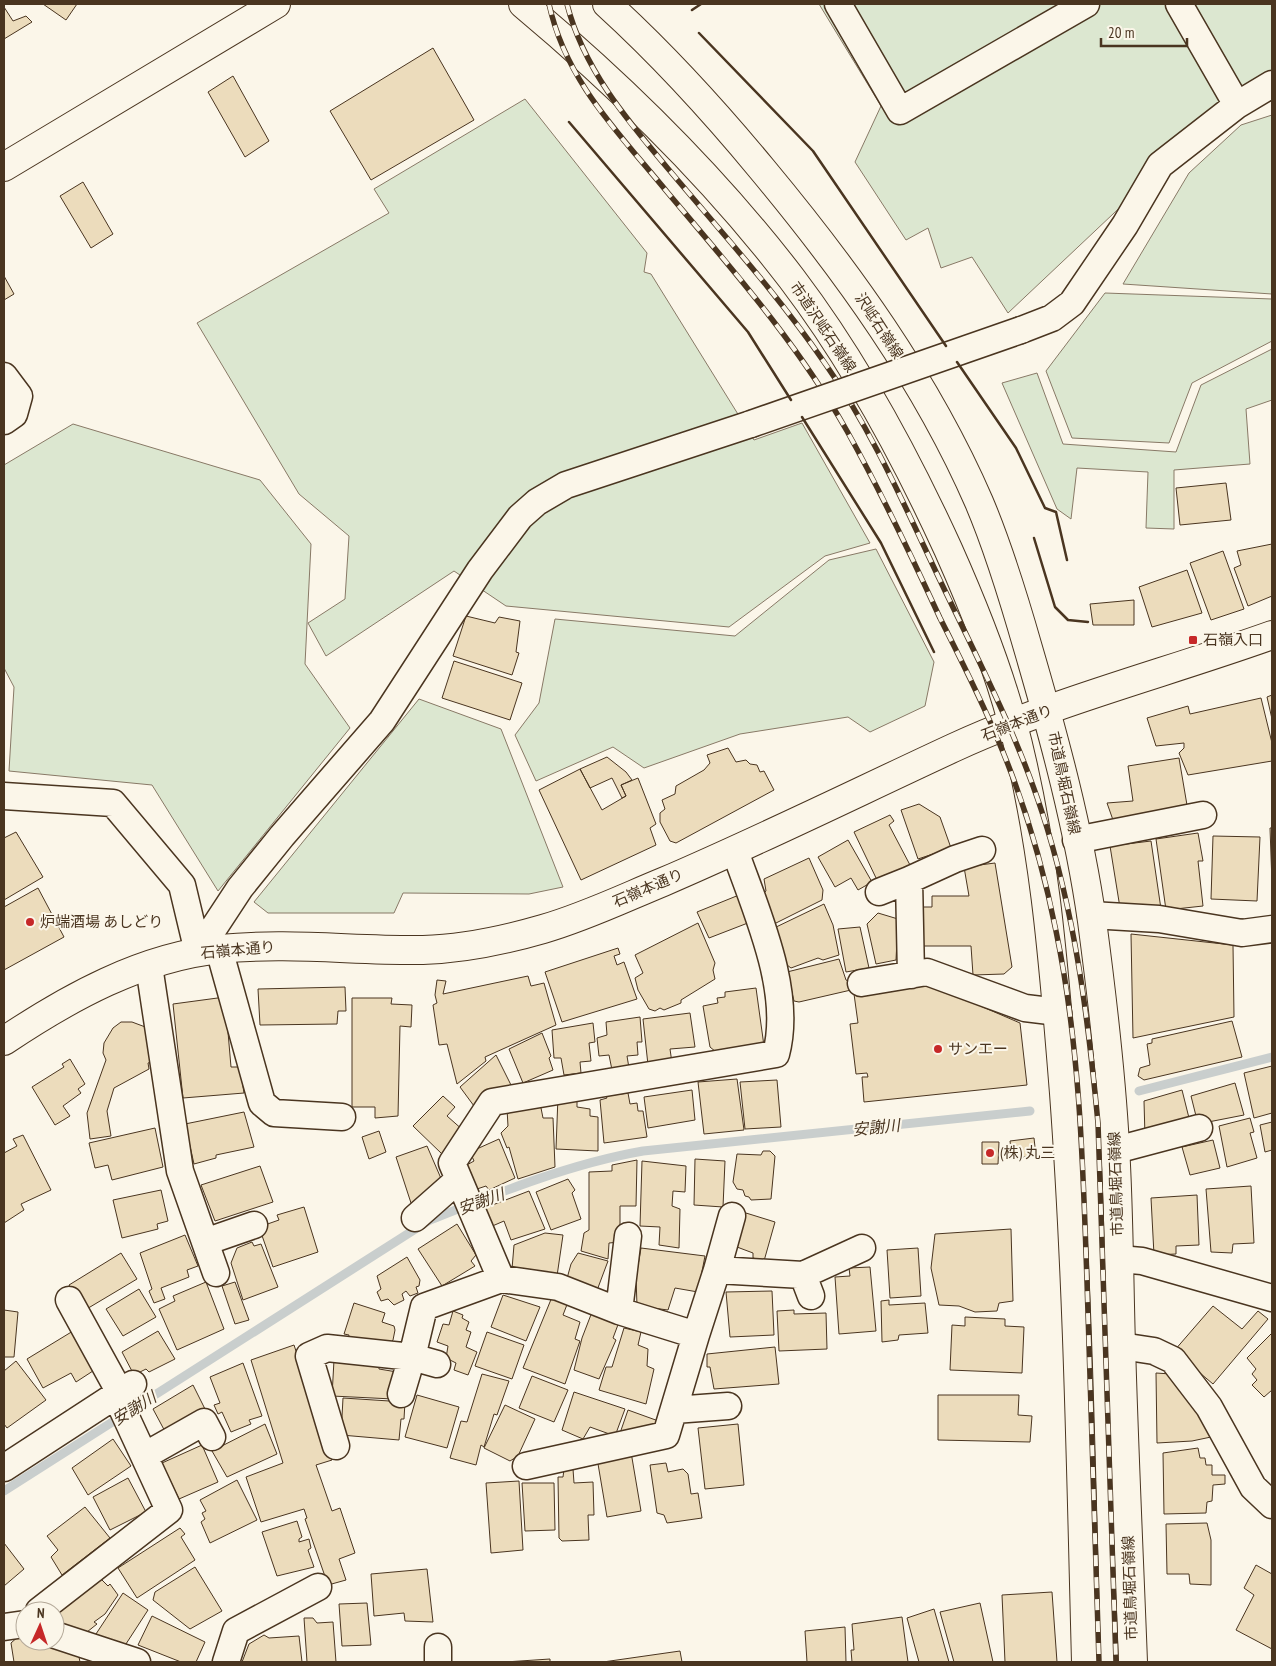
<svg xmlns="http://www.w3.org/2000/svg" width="1276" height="1666" font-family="'PT Sans Narrow','Noto Sans JP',sans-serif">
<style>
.green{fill:#dce7d0;stroke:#887966}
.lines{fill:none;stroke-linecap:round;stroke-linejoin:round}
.stream{stroke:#c9cecd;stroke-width:9}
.building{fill:#ecdcbc;stroke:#4a3520}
.minor-casing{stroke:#4a3520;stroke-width:29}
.tertiary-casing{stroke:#4a3520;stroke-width:30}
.secondary-casing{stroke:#4a3520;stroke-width:30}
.minor{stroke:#fbf6e9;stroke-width:26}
.tertiary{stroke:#fbf6e9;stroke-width:28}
.secondary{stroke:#fbf6e9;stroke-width:28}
.rail-casing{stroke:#4a3520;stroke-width:5.5}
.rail{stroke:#fbf6e9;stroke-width:4;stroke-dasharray:11;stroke-linecap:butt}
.minor-bridge-casing{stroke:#4a3520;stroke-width:29;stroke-linecap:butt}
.minor-bridge{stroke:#fbf6e9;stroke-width:26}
.wall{stroke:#4a3520;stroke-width:2.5}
.poi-dot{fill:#c62828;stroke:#fbf6e9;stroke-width:2}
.labels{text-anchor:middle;stroke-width:4;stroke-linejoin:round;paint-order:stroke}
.street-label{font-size:15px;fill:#4a3520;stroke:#fbf6e9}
.poi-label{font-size:15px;fill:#4a3520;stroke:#fbf6e9;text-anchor:start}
.water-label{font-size:16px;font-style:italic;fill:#4a3520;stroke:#fbf6e9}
</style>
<rect width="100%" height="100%" fill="#fbf6e9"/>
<!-- green -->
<path class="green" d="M819 4H1272V101L1218 115 1008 313 972 257 941 268 928 228 906 240 855 162 881 106Z
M525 99 647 253 644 272 651 274 754 440 802 423 870 543 825 556 729 627 506 606 454 571 326 656 308 623 345 599 349 536 299 494 197 323 389 213 374 189Z
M1272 115V294L1123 284 1189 173 1241 125Z
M1105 293 1272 299V341L1192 383 1169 443 1072 438 1046 371Z
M1272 349V400L1246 409 1250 464 1174 470V529L1146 528 1148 472 1077 468 1071 519 1057 509 1002 383 1037 373 1063 444 1176 452 1201 385Z
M73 424 260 480 311 544 305 664 350 728 218 891 152 785 9 771 14 687 4 668V465Z
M876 549 934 662 925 706 870 732 848 717 740 734 644 768 613 747 536 781 515 735 539 703 555 619 735 636 829 560Z
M419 699 501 729 563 887 529 894 403 893 394 913H268L254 902Z"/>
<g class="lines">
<!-- stream -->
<path class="stream" d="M1139 1091 1272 1057
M4 1491 428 1221C498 1193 569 1164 643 1151L1030 1111"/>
</g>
<!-- building -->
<path class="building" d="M43 4H77L66 20Z
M4 7 13 21 26 16 32 22 4 39Z
M433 48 474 120 371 180 330 111Z
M233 76 269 141 245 157 208 92Z
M83 182 113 234 91 248 60 196Z
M4 276 14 294 4 300Z
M1226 483 1231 520 1180 525 1176 488Z
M1272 544V596L1248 606 1234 568 1241 565 1237 551Z
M1223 551 1244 609 1211 620 1190 563Z
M1187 570 1202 613 1152 627 1139 587Z
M1134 600V625H1093L1090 604Z
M466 616 495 623 499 617 520 621 516 652 519 653 512 675 453 656Z
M454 661 522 683 510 720 442 698Z
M1272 695V719L1267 697Z
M1261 698 1272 743V761L1188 775 1179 753 1184 748V743L1156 746 1147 718 1188 706 1190 714Z
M728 748 736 762 746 760 750 764 757 765 760 772 764 771 774 790 676 843 670 841 660 822V813L665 809 662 800 675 794 676 786 704 770 710 763 707 755Z
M607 757 626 772 632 780 621 785 626 796 622 798 612 778 590 788 580 769Z
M1179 758 1188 811 1113 820 1107 803 1133 801 1128 766Z
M580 769 602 810 626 796 621 785 638 778 656 824 650 828 656 845 581 880 539 790Z
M919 804 940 817 951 848 918 859 901 810Z
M890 815 894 821 889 825 910 865 877 880 854 832Z
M1270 828H1272V883Z
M16 832 43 877 4 900V838Z
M1198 833 1203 861H1198L1203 906 1166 910 1156 839Z
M1213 836 1260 837 1257 901 1211 899Z
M848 840 872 882 858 890 851 878 835 887 818 857Z
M1151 841 1161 909 1121 914 1110 846Z
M809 858 823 890 822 900 772 925 760 896 766 891 764 879Z
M995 863 1012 967 1004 974 973 975 971 946H922V907H932V896H969L964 867Z
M38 888 64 937 4 970V907Z
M739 895 753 921 709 938 697 912Z
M824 904 833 925 839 955 823 960 818 958 791 968 787 965 772 929Z
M878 913 898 919 896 960 876 964 867 924Z
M698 923 715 963 713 970 715 979 681 1000V1003L664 1010 660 1008 655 1011 649 1009 638 990 635 978 643 973 635 955Z
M860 927 869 968 846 972 838 929Z
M1131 934 1233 945 1234 1017 1133 1038Z
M618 948 620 954 614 956 617 965 624 962 637 999 562 1022 545 972Z
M839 959 846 980 850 982 851 990 799 1002 794 1001 787 972Z
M528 976 531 986 544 983 556 1025 485 1057 486 1061 457 1084 447 1044 439 1045 433 1005 437 1003 435 995 437 980 446 981 443 994Z
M932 985 1020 1023 1027 1085 864 1102 862 1077H868L867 1073 856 1074 850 1024 858 1023 854 994Z
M345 987 346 1011H338L337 1024 260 1025 258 989Z
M756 988 764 1046 716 1052 710 1047 703 1006 718 1003 717 998 725 997V992Z
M225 997 231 1067H240L244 1093 183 1098 173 1004Z
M352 998H392L391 1004 412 1005 411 1027 400 1026 398 1116 375 1118V1107H352Z
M690 1013 695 1047 670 1049 672 1063 648 1065 643 1019Z
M640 1017 642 1042H637L638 1055 627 1056 629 1068 612 1070 609 1055 599 1056 597 1038 607 1035 606 1022Z
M1232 1021 1242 1057 1144 1080 1138 1076 1140 1068 1150 1065 1147 1044 1152 1043V1039Z
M121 1022H132L148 1028 151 1062 148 1063 149 1069 114 1088 107 1111 111 1136 90 1139 87 1113 106 1060 103 1053 104 1043 113 1028Z
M593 1023 595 1042 589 1043 591 1061 580 1062 581 1073 564 1075 561 1058H554L552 1030Z
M542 1033 551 1056 549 1058 553 1070 523 1083 509 1049Z
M496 1055 513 1089 474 1106 460 1087Z
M70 1059 85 1084 78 1089 81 1093 63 1106 70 1116 55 1125 32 1087 64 1067 62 1064Z
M1272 1066V1113L1254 1118 1244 1073Z
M737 1079 744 1130 704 1134 698 1082Z
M777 1080 781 1127 745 1129 740 1082Z
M1235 1083 1244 1115 1198 1124 1191 1096Z
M692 1090 695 1120 648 1128 644 1097Z
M1182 1090 1191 1126 1145 1137 1144 1101Z
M628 1093 630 1104 637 1103 638 1111H643L647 1137 604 1143 600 1100 607 1098 606 1096Z
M443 1096 455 1107 447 1116 464 1131 442 1154 413 1126Z
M558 1096H577V1107L590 1109V1116L598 1117V1151L556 1149Z
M540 1103 543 1118H553L555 1167 518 1179 509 1147 507 1148 501 1133 508 1126 507 1109Z
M244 1112 254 1147 216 1155V1158L194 1164 185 1124Z
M1250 1118 1254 1132 1250 1133 1257 1158 1227 1167 1219 1126Z
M1272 1122V1150L1265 1152 1260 1125Z
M155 1128 163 1167 112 1180 108 1165 95 1168 89 1143Z
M379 1131 386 1152 369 1159 362 1137Z
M23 1135 51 1190 21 1204 24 1210 4 1223V1153L17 1146 13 1139Z
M1034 1138 1036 1156 1012 1158 1010 1141Z
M499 1139 515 1178 489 1190 486 1186 474 1190 465 1166 474 1161 470 1152Z
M1213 1140 1220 1168 1190 1175 1182 1147Z
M982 1142H999L998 1164H982Z
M427 1146 446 1190 411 1203 396 1157Z
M763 1151H770L775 1156 771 1199 751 1200 749 1197 745 1196 743 1190 737 1189 733 1182 737 1154 761 1155Z
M695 1159 725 1161 723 1207 694 1205Z
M637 1160 636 1206H620V1242L609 1243 608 1259 581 1251 584 1233 589 1230V1172L612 1171V1165Z
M642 1161 686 1166 685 1192 673 1191 672 1206 680 1209 679 1248 659 1245 660 1227 640 1226Z
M260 1166 273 1202 215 1221 201 1185Z
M568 1179 575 1190 572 1193 581 1219 551 1230 536 1192Z
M1251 1186 1254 1243 1233 1244 1232 1253 1211 1252 1206 1189Z
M161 1190 168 1221 157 1224 158 1229 122 1238 113 1200Z
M529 1191 545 1229 511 1240 504 1221 490 1227 482 1209Z
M1197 1195 1199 1245 1176 1246V1254L1154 1255 1151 1198Z
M304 1207 318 1252 273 1267 259 1227 279 1220 277 1215Z
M746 1213 775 1222 764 1261 753 1258V1253L737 1247Z
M457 1224 476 1255 471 1261 475 1266 442 1286 418 1249Z
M1011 1229 1013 1301 999 1303 997 1311 975 1312 959 1306 939 1305 931 1268 935 1234Z
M545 1233 563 1235 557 1276 512 1269 514 1245Z
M185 1235 198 1266 187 1270 189 1277 161 1288 165 1299 154 1303 149 1291 152 1289 140 1253Z
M252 1242 254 1246 261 1244 278 1287 243 1300 231 1263 237 1248Z
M641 1248 705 1256 698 1292 675 1288 668 1310 637 1306 636 1277Z
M918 1248 921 1296 890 1298 887 1250Z
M121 1253 137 1279 85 1310 69 1285Z
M578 1253 608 1261 596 1293 566 1282 571 1264Z
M407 1257 420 1280 419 1286 416 1287 418 1293 410 1296 406 1291 402 1294 404 1300 394 1305 388 1299 381 1301 377 1292 381 1289 377 1276Z
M870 1267 876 1331 839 1334 835 1277 850 1276 849 1268Z
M206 1282 224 1329 177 1350 159 1309 175 1301 173 1296Z
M235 1282 249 1320 235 1324 222 1286Z
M139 1289 156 1317 123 1336 106 1309Z
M772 1291 774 1335 730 1337 726 1292Z
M503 1295 540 1307 526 1341 491 1327Z
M552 1297 568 1302 563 1315 580 1322 575 1339 580 1341 565 1384 523 1368Z
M889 1300V1305L925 1303 928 1333 899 1335 898 1340 882 1342 881 1301Z
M354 1303 385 1313 382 1322 394 1326 395 1330 393 1340 388 1346 347 1342 349 1335 344 1334Z
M1213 1306 1242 1329 1258 1311 1268 1319 1213 1384 1174 1351Z
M4 1310 18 1312 14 1357H4Z
M794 1310V1314L826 1313 827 1349 779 1351 777 1311Z
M453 1311 463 1315 462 1318 469 1322 466 1330 471 1332 466 1347 477 1352 468 1375 454 1370 456 1363 446 1358 448 1346 437 1342 443 1324 449 1325Z
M592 1312 619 1322 613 1338 616 1340 599 1379 574 1370 582 1338Z
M965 1317 1005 1319V1326L1024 1327 1022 1373 950 1370 952 1325 965 1326Z
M624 1328 641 1332 638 1345 648 1349 647 1366 654 1369 646 1404 599 1390 606 1367H612Z
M73 1331 96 1369 76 1382 71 1373 43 1388 27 1359Z
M158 1331 175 1359 149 1372 146 1369 134 1375 122 1352Z
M487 1332 524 1345 512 1379 475 1366Z
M1272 1333V1390L1264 1397 1252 1385 1257 1380 1252 1374 1256 1369 1247 1358Z
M294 1345 332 1460 316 1465 332 1511 340 1508 355 1553 339 1559 346 1580 328 1585 305 1519 307 1518 304 1509 261 1522 246 1477 283 1463 251 1360Z
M775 1347 779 1384 714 1389 710 1367H707V1354Z
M334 1360 379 1363V1369L397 1372 393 1399 332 1396Z
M16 1361 46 1400 7 1428 4 1424V1371Z
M243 1363 262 1416 249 1420 251 1424 231 1432 222 1412 218 1414 214 1405 220 1403 210 1377Z
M1156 1373 1171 1374 1192 1399 1211 1437 1192 1441 1157 1443Z
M482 1374 509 1381 497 1415 494 1414 484 1447 481 1445 476 1465 450 1458 461 1421 467 1422Z
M532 1376 568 1390 554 1422 519 1408Z
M193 1385 208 1415 168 1437 153 1409Z
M574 1392 625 1409 615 1436 590 1427 583 1439 562 1430Z
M417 1395 459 1407 447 1448 405 1437Z
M938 1395H1019L1018 1415 1032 1416 1030 1442 938 1440Z
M343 1398 405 1402 404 1419H401L399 1440 341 1435Z
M505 1405 535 1419 518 1456 510 1461 484 1448Z
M628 1410 664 1423 619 1436Z
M265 1424 277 1454 227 1477 212 1451Z
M738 1424 744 1485 705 1489 698 1428Z
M113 1439 131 1466 88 1495 72 1468Z
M202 1445 218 1482 179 1499 162 1463Z
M1198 1448 1200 1458H1205L1206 1465H1212V1475H1225V1484L1213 1485 1212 1501 1207 1502 1206 1513 1164 1514 1163 1453Z
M631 1452 641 1511 607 1517 597 1458Z
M666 1463 668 1472 683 1469 688 1474 691 1494 698 1493 702 1518 667 1523 664 1515 657 1513 650 1465Z
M564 1469H573L574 1483 593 1482 594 1515H588L589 1540 562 1541 559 1538 558 1477H563Z
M128 1478 146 1512 110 1530 93 1497Z
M237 1480 257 1520 210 1543 201 1522 205 1519 202 1513 206 1511 200 1500Z
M519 1481 523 1550 491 1553 486 1483Z
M522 1483H554L555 1530 525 1531Z
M85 1507 110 1538 62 1575 51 1557 58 1550 47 1536Z
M297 1521 302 1537 299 1539V1542L309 1539 311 1548 308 1550 314 1567 277 1576 262 1532Z
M1207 1523 1211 1540V1585L1190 1584 1189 1574H1167L1166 1524Z
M180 1528 185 1534 181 1537 195 1560 137 1598 118 1568Z
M4 1539V1543L24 1569 4 1586Z
M1256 1565 1272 1574V1649L1236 1630 1254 1595 1244 1588Z
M195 1567 222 1611 190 1629 153 1600 155 1592Z
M427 1569 433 1622 405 1621 404 1613 374 1616 371 1574Z
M96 1574 108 1586 110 1584 118 1595 105 1614 94 1622 97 1624 82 1636 60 1625 55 1619V1611Z
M1052 1592 1057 1662H1005L1002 1595Z
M123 1593 148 1610 124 1647 94 1637Z
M367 1603 371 1645 342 1646 339 1604Z
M980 1603 993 1662H954L940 1612Z
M934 1609 949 1662H919L907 1618Z
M152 1616 205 1642 196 1662H181L138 1645Z
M902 1617 908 1662H852L851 1650H854L852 1624Z
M304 1618H313L317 1623 333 1622 336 1662H307Z
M845 1627 846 1662H807L805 1631Z
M20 1635 25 1637V1641H37L67 1650 79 1657 80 1662H14L11 1643Z
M264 1635 269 1638 299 1636 302 1662H242L249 1644Z
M680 1651 682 1662H603Z
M550 1659V1662H505Z"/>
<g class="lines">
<!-- minor casing -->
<g class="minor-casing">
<path id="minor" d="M838 4 900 111 1086 4
M1179 4 1237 105
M1021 330 1052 318 1072 303 1125 225 1160 165 1237 105 1272 84
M4 376 19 396 14 414 4 421
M4 796 113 803 182 885 198 952
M1076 840 1203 815
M735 851C756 911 793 991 776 1054L492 1102 452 1163 501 1279 558 1287 619 1311 696 1335 717 1270 803 1275 862 1248
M879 892 909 880
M1091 915 1159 919 1242 933 1272 929
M219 949 262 1103 274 1113 342 1117
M198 952 240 888 282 836 382 721 480 570 520 517 537 502 566 485 751 424
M149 966 180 1171 216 1273
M911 975 909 880 955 859 982 850
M861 983 927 972 1025 1008 1058 1012
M1116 1150 1199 1128
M415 1218 458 1180
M205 1242 254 1225
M1119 1259 1142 1261 1272 1298
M717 1270 732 1216
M803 1275 811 1296
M619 1311 628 1236
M1121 1346 1154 1351 1173 1360 1209 1407 1253 1487 1272 1505
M401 1394 412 1357 437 1364
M674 1410 728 1406
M336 1446 309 1356 327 1348 412 1357 424 1307 501 1279
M144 1456 204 1422 212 1437
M526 1466 666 1435 696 1335
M4 1468 133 1384
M39 1611 169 1510 120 1404 119 1391 69 1300
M4 1627 25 1624
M55 1635 137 1662
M226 1662 236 1631 318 1587
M438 1662V1647"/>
</g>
<!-- tertiary casing -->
<g class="tertiary-casing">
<path id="tertiary" d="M523 4C621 86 714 177 792 279 855 362 905 455 948 549 973 605 996 662 1012 721 1045 843 1054 969 1064 1093 1078 1283 1081 1473 1086 1662
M607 4C663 55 714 111 762 169 846 270 926 380 979 502 999 549 1014 599 1028 648 1054 737 1079 829 1092 921 1102 996 1111 1071 1115 1146 1119 1213 1119 1279 1121 1345 1124 1451 1129 1557 1133 1662
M4 167 276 4"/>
</g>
<!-- secondary casing -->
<g class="secondary-casing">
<path id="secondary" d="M4 1041C68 998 142 957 220 949 288 942 356 951 423 950 464 949 505 940 543 929 585 917 624 898 663 882 761 840 856 793 953 748 1055 701 1166 673 1272 635"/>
</g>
<!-- minor -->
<use href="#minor" class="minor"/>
<!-- tertiary -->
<use href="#tertiary" class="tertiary"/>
<!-- secondary -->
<use href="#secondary" class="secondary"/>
<!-- rail casing -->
<g class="rail-casing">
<path id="rail" d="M549 4C566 82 619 133 668 193 732 269 798 344 847 431 881 492 911 555 940 618 960 658 981 699 998 740 1024 801 1043 866 1056 931 1080 1046 1083 1165 1087 1282 1091 1409 1095 1536 1099 1662
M567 4C585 75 635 129 681 184 730 242 781 299 824 362 870 427 903 502 937 574 974 652 1015 729 1042 812 1075 913 1088 1017 1098 1123L1116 1662"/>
</g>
<!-- rail -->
<use href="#rail" class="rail"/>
<!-- minor-bridge casing -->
<g class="minor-bridge-casing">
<path id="minor-bridge" d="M751 424 1021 330"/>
</g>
<!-- minor-bridge -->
<use href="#minor-bridge" class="minor-bridge"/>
<!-- wall -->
<path class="wall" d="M692 10 701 4
M699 33 813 151 946 346
M569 122 748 332 791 400
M957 362 1016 448 1045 508 1056 512 1067 560
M802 417 881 543 934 652
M1034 538 1055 607 1068 620 1088 622"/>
</g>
<!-- markers -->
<g class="poi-dot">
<rect x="1188" y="635" width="10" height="10" rx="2.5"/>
<circle cx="30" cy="922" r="5"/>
<circle cx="938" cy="1049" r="5"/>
<circle cx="990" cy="1153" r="5"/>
</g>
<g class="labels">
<!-- street labels -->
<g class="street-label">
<text transform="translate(879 326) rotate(57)" y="5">沢岻石嶺線</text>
<text transform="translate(823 327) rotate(56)" y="5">市道沢岻石嶺線</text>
<text transform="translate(1017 723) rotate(-21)" y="5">石嶺本通り</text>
<text transform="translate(1064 783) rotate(78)" y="5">市道鳥堀石嶺線</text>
<text transform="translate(648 888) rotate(-23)" y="5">石嶺本通り</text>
<text transform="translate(238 950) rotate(-5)" y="5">石嶺本通り</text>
<text transform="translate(1116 1184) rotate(-92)" y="5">市道鳥堀石嶺線</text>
<text transform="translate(1130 1588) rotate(-92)" y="5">市道鳥堀石嶺線</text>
</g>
<!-- poi labels -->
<g class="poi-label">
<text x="1203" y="645">石嶺入口</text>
<text x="40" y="927">炉端酒場 あしどり</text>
<text x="948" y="1054">サンエー</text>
<text x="1000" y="1158">(株) 丸三</text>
</g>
<!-- water labels -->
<g class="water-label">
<text transform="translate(876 1127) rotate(-6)" y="6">安謝川</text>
<text transform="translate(481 1201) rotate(-20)" y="6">安謝川</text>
<text transform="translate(134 1408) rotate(-32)" y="6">安謝川</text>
</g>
</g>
<!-- border -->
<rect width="1276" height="1666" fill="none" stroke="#4a3520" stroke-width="10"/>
<!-- north arrow -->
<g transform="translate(40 1626) rotate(3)"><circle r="24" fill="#fbf6e9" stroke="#b4a999"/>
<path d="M0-4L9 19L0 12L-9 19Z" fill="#c62828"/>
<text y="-8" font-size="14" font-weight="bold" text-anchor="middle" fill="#4a3520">N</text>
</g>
<!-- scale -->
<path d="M1101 38v8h86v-8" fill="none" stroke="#4a3520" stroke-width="2.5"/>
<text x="1108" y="38" font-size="15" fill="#4a3520" stroke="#fbf6e9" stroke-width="4" paint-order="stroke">20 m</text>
</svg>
